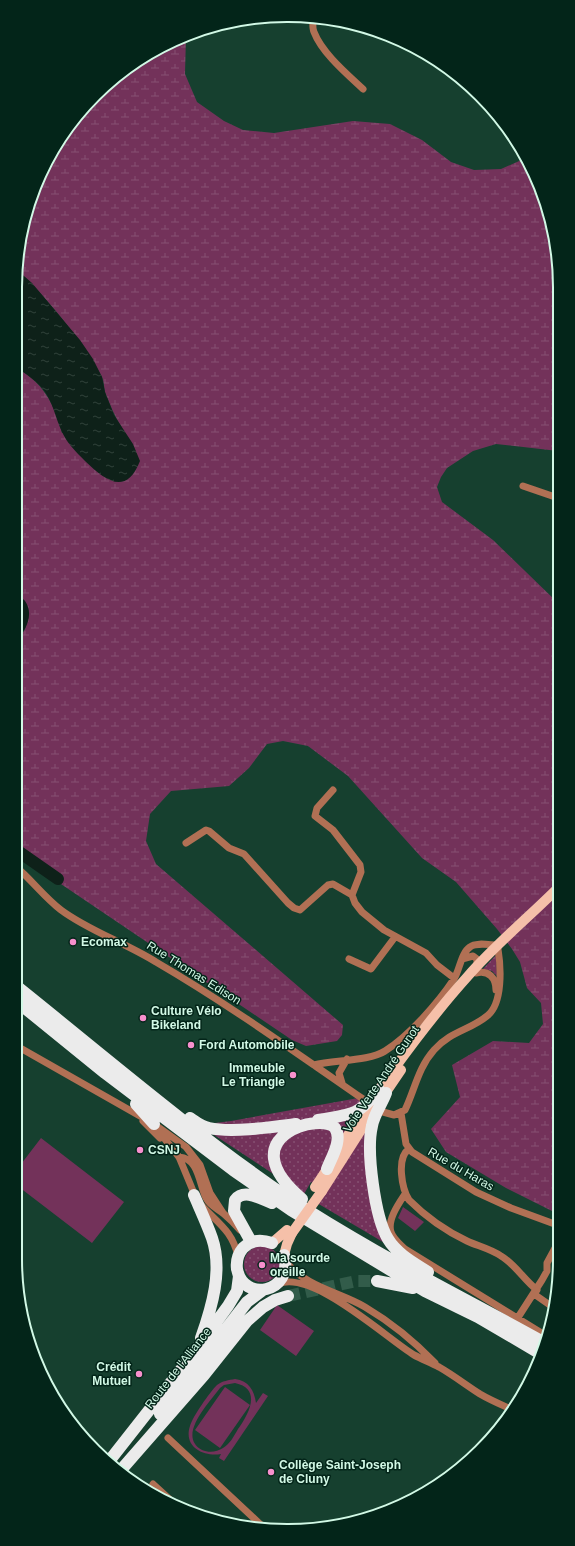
<svg xmlns="http://www.w3.org/2000/svg" width="575" height="1546" font-family="Arial,sans-serif">
<style>
.grass{fill:url(#grass-dots)}
.wetland{fill:url(#wetland-marsh)}
.garden{fill:#73325a;fill-rule:evenodd}
.water{fill:url(#water-ripples)}
.lines{fill:none;stroke-linecap:round;stroke-linejoin:round}
.river{stroke:#0e2119;stroke-width:12}
.highway-tunnel{stroke:#325c4a;stroke-width:12;stroke-dasharray:12 6;stroke-linecap:butt}
.street{stroke:#b17054;stroke-width:7}
.primary{stroke:#f5c0a9;stroke-width:10}
.highway{stroke:#ebebeb;stroke-width:12}
.primary-bridge{stroke:#f5c0a9;stroke-width:10}
.poi-dot{fill:#f790cd;stroke:#032519;stroke-width:1.5}
.labels{text-anchor:middle;stroke-width:3;stroke-linejoin:round;paint-order:stroke}
.poi-label{font-size:12px;font-weight:bold;fill:#d2f9e6;stroke:#032519;text-anchor:start}
.street-label{font-size:12px;fill:#d2f9e6;stroke:#032519}
.rim{fill:none;stroke:#d2f9e6;stroke-width:2}
</style>
<defs>
<pattern id="grass-dots" width="8" height="8" patternUnits="userSpaceOnUse"><rect width="8" height="8" fill="#73325a"/><path d="M2 2h.1M6 6h.1" fill="none" stroke="#865072" stroke-width="1.8" stroke-linecap="round"/></pattern>
<pattern id="wetland-marsh" width="20" height="14" patternUnits="userSpaceOnUse"><rect width="20" height="14" fill="#73325a"/><path d="M1 5h8M5 5V1M11 12h8M15 12V8" fill="none" stroke="#865072"/></pattern>
<pattern id="water-ripples" width="26" height="14" patternUnits="userSpaceOnUse"><rect width="26" height="14" fill="#0e2119"/><path d="M2 4q2-2 4 0t4 0M15 11q2-2 4 0t4 0" fill="none" stroke="#30423a"/></pattern>
</defs>
<rect width="100%" height="100%" fill="#16402f"/>
<!-- grass -->
<path class="grass" d="M495 956H496L497 976 492 971 483 969Z
M375 1095 322 1189 311 1182 304 1194 199 1125 231 1121Z
M369 1123 367 1136 364 1143 366 1161 388 1245 317 1203Z
M244 1264a18 18 0 1 1 36 0a18 18 0 1 1-36 0Z"/>
<!-- wetland -->
<path class="wetland" d="M186 36 185 74 197 102 224 121 243 130 274 133 353 121 390 124 422 140 451 162 474 170 501 169 526 158 532 167 558 252V451L496 444 473 451 447 468 441 477 437 487 442 502 493 540 558 603 560 1215 506 1188 446 1152 431 1129 460 1097 452 1065 493 1041 529 1043 543 1024 541 1003 527 988 520 962 512 949 497 929 456 882 422 858 348 776 308 746 283 741 267 744 249 768 229 786 171 791 150 814 146 841 156 864 343 1025 342 1035 337 1041 306 1046 292 1040 15 853V639C31 630 27 617 25 601L15 592V367C43 382 54 403 62 433L122 428C115 417 110 405 105 392 104 387 104 380 101 375 82 341 46 296 17 270 20 253 20 233 25 216 46 145 89 92 150 52 161 45 175 41 186 36Z"/>
<!-- garden -->
<path class="garden" d="M41 1138 124 1202 92 1243 15 1184V1172Z
M403 1207 424 1222 415 1231 398 1218Z
M277 1305 314 1331 296 1356 260 1330Z
M235 1379C249 1381 254 1390 256 1403L263 1393 268 1396 224 1461 219 1458 221 1454C204 1457 183 1447 190 1426 193 1416 210 1392 217 1385 222 1381 229 1380 235 1379ZM235 1383C263 1389 248 1415 238 1429 234 1436 230 1444 223 1448 217 1452 209 1453 202 1450 176 1436 210 1402 220 1388L224 1385Z
M225 1387 250 1405 220 1448 195 1430Z"/>
<!-- water -->
<path class="water" d="M17 270 32 283 80 340 93 359 102 377 105 392 114 415 133 444 140 461C126 497 105 480 85 461 76 452 67 443 62 432 55 417 53 401 42 388 35 380 24 372 15 367V288Z
M15 592C18 595 22 598 25 601 34 613 27 632 15 639Z"/>
<g class="lines">
<!-- river -->
<path class="river" d="M15 849 58 879"/>
<!-- highway-tunnel -->
<path class="highway-tunnel" d="M288 1296 356 1281H377"/>
<!-- street -->
<path class="street" d="M313 17C313 21 312 28 314 32 322 53 347 74 363 89
M523 486 558 498
M333 790 317 808 315 816 333 830 360 865 361 872 352 895
M186 843 206 830 209 831 229 848 244 854 288 903 294 908 300 910 328 885 333 884 352 895 355 903 362 912 384 930 426 953 437 965 454 978
M15 866C31 879 44 897 61 910 89 931 126 943 156 962 228 1004 295 1052 363 1099
M349 959 371 969 395 937
M462 959 473 956 477 959V966
M476 973C489 970 496 978 496 990
M15 1045 154 1124 186 1147 200 1165 210 1193 223 1213
M314 1065C334 1060 370 1061 385 1051 409 1036 438 1003 454 979 460 969 461 953 470 947 476 942 490 945 497 945
M342 1083 339 1073 347 1059
M383 1112 394 1115 405 1110C415 1089 418 1068 434 1050 451 1031 470 1030 487 1016 503 1004 501 967 498 949
M401 1113 406 1144 412 1152 476 1192 511 1208 560 1226
M143 1121 160 1138
M157 1129 179 1157 196 1198
M409 1149C396 1158 402 1189 409 1200 426 1217 446 1231 467 1241 478 1246 491 1249 501 1256 515 1264 524 1280 537 1290
M179 1157C199 1158 199 1184 206 1198 210 1206 218 1209 224 1214 230 1219 235 1224 240 1230
M405 1194C399 1203 387 1220 391 1232 393 1239 400 1244 405 1249L548 1337
M202 1206C219 1224 232 1231 238 1256
M286 1262C306 1287 339 1292 365 1307 392 1323 413 1340 435 1363
M278 1284C312 1269 385 1337 414 1355 422 1359 431 1363 439 1367 453 1375 466 1385 480 1394 490 1400 502 1405 513 1410
M534 1294 554 1308
M517 1319 542 1280 547 1271V1263L560 1239
M168 1438 260 1524
M153 1484 177 1506
M256 1528 260 1524 265 1528"/>
<!-- primary -->
<path class="primary" d="M382 1098 401 1070
M315 1187C326 1173 334 1156 344 1141 382 1084 422 1027 468 976 496 944 529 917 559 887
M322 1191 373 1111
M272 1243 287 1230
M284 1255 287 1244 292 1233"/>
<!-- highway -->
<path class="highway" d="M15 985C105 1057 192 1132 287 1197 370 1252 459 1295 545 1343
M15 1000 105 1073 233 1170 291 1210 425 1291 478 1317 541 1354
M386 1093C382 1104 374 1114 372 1126 366 1151 375 1218 388 1239 397 1254 414 1263 428 1272
M136 1104 154 1124
M190 1118C196 1122 201 1127 209 1128 232 1133 273 1127 296 1124
M318 1120C351 1114 357 1117 379 1090
M194 1195C200 1209 207 1224 212 1238 223 1270 212 1307 201 1338
M302 1199C227 1135 324 1112 335 1128 343 1140 331 1158 327 1169
M249 1238 234 1211 235 1200C244 1188 261 1199 272 1203
M272 1243C261 1239 251 1240 243 1248 238 1254 236 1261 237 1269 243 1303 294 1293 284 1255
M377 1281 413 1288
M160 1414 247 1302 263 1290
M110 1460 187 1362 228 1306 237 1291 239 1276
M121 1470 204 1375 247 1321 263 1307 275 1300 288 1296"/>
<!-- primary-bridge -->
<path class="primary-bridge" d="M292 1233 322 1191"/>
</g>
<!-- markers -->
<g class="poi-dot">
<circle cx="73" cy="942" r="4"/>
<circle cx="143" cy="1018" r="4"/>
<circle cx="191" cy="1045" r="4"/>
<circle cx="293" cy="1075" r="4"/>
<circle cx="140" cy="1150" r="4"/>
<circle cx="262" cy="1265" r="4"/>
<circle cx="139" cy="1374" r="4"/>
<circle cx="271" cy="1472" r="4"/>
</g>
<g class="labels">
<!-- poi labels -->
<g class="poi-label">
<text x="81" y="946">Ecomax</text>
<text x="151" y="1015">Culture Vélo<tspan x="151" dy="14">Bikeland</tspan></text>
<text x="199" y="1049">Ford Automobile</text>
<text x="285" y="1072" text-anchor="end">Immeuble<tspan x="285" dy="14">Le Triangle</tspan></text>
<text x="148" y="1154">CSNJ</text>
<text x="270" y="1262">Ma sourde<tspan x="270" dy="14">oreille</tspan></text>
<text x="131" y="1371" text-anchor="end">Crédit<tspan x="131" dy="14">Mutuel</tspan></text>
<text x="279" y="1469">Collège Saint-Joseph<tspan x="279" dy="14">de Cluny</tspan></text>
</g>
<!-- street labels -->
<g class="street-label">
<text transform="translate(194 973) rotate(32)" y="4">Rue Thomas Edison</text>
<text transform="translate(381 1079) rotate(-56)" y="4">Voie Verte André Gunot</text>
<text transform="translate(461 1169) rotate(30)" y="4">Rue du Haras</text>
<text transform="translate(178 1368) rotate(-52)" y="4">Route de l'Alliance</text>
</g>
</g>
<!-- crop -->
<path d="M0 0H575V1546H0ZM287 22H288A265 265 0 0 1 553 287V1259A265 265 0 0 1 288 1524H287A265 265 0 0 1 22 1259V287A265 265 0 0 1 287 22Z" fill="#032519" fill-rule="evenodd"/>
<path class="rim" d="M287 22H288A265 265 0 0 1 553 287V1259A265 265 0 0 1 288 1524H287A265 265 0 0 1 22 1259V287A265 265 0 0 1 287 22Z"/>
</svg>
